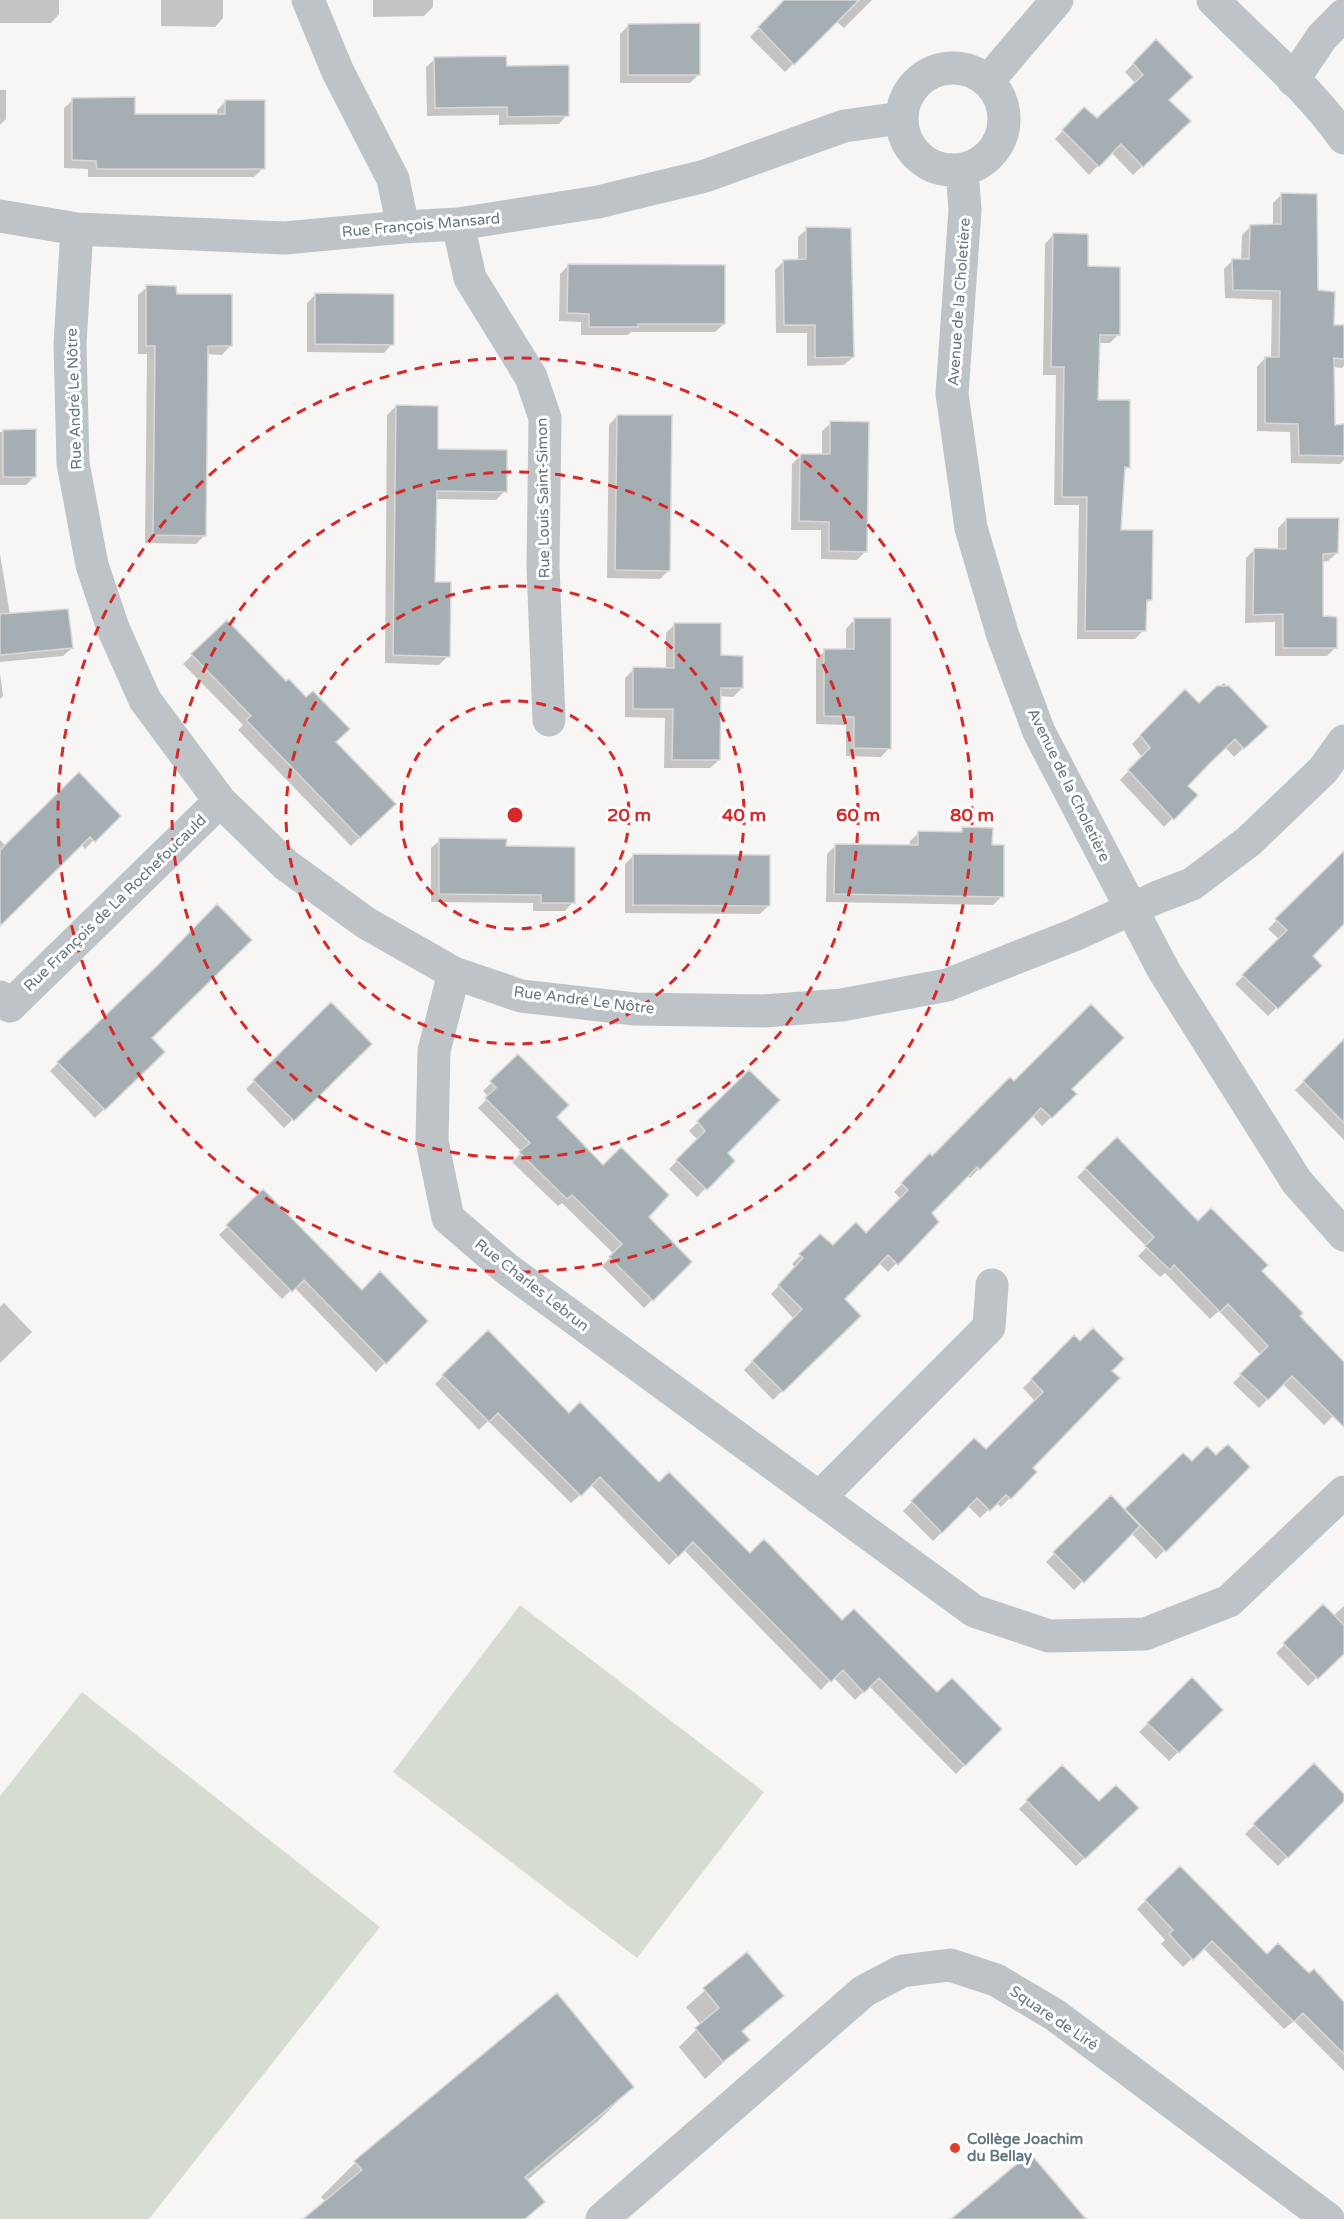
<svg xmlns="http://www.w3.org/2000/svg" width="1344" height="2219" font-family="'Varela Round',sans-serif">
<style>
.green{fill:#d7dcd3}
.shadow{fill:#0003}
.building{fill:#a5afb3;stroke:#d8d8d6;stroke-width:1.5}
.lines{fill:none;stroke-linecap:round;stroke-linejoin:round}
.minor{stroke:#bdc3c6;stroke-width:33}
.ring{fill:none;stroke:#d62828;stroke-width:3;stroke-dasharray:10 8}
.poi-dot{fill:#dd3e2e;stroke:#fff;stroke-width:2}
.labels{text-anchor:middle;stroke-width:6;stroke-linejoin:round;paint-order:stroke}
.street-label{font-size:15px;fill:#63767e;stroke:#fff}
.poi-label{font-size:15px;font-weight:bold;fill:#63767e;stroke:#fff;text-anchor:start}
.centre{fill:#d62828;stroke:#fff;stroke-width:3}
.ring-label{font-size:18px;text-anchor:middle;font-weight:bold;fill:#d62828;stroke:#fff;stroke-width:6;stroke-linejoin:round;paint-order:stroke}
</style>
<rect width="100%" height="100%" fill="#f7f6f4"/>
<!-- green -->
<path class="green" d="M520 1605 764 1792 637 1958 393 1772Z
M82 1692 380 1927 149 2219H0V1796Z"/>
<!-- shadow -->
<path class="shadow" d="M0 0H59V14L51 23H0Z
M161 0H223V18L215 27 161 26Z
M373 0H433V7L424 16 373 17Z
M786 0H872L844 28 836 21 785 72 750 37Z
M629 25 698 75 690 83H620V34Z
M1156 41 1167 100 1189 121 1133 175 1111 152 1089 175 1055 139 1084 109 1097 120 1136 84 1125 72Z
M435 59 506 67 567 115 559 124 499 125V115L427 116 426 67Z
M0 90H6V119L0 125Z
M73 100 134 115 217 116V110L225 102 263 168 254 177H88V169L64 168V108Z
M1282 194 1316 292 1333 326H1344V366L1342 368 1333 367V426H1344V460L1340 464 1291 463 1290 432 1257 431V367L1265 358H1271L1272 300 1225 298 1224 269 1233 260H1241L1242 235 1251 226 1273 225V203Z
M807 229 853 357 844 365 807 366V333H776L775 270 784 261H798V237Z
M1053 235 1087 267 1119 334 1110 343H1098L1096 402 1128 467 1123 472 1120 531 1151 599 1145 605 1144 630 1135 639H1077L1079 505H1054L1056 375H1043L1045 244Z
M569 265 724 324 715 332H631L628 335H581V322L559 321 560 274Z
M147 287 175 295 230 346 222 355 207 354 205 535 196 544 145 543 147 354H138V295Z
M316 294 392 344 384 353 307 352V303Z
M396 406 437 450 505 491 496 500 435 499 434 583 448 656 439 665 385 663 387 415Z
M617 416 669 570 660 579 607 578 609 425Z
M831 423 866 551 857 560 821 559V530H791L792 464 801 455H822V431Z
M35 431V476L26 485H0V432Z
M1287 519 1337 553 1328 561 1322 562V618L1336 647 1327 656H1275V622L1245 623 1246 558 1255 549 1278 550V528Z
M0 554 10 615 72 648 63 656 0 662Z
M854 620 889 748 881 757 846 756V725L816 724V659L825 651H846V629Z
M227 622 334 742 394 804 351 846 238 730 243 725 183 664Z
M675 624 719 656 742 688 733 697 719 696V760L710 768H664L665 718 625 717V678L634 669H666V633Z
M0 673 3 696 0 699Z
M1224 683 1266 727 1234 757 1226 748 1186 786 1196 795 1164 827 1120 780 1142 757 1132 744 1185 691 1199 705Z
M118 815 85 849 81 844 0 924V840L6 846Z
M963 829 991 847 1002 896 993 905 826 902 827 854 836 845 910 846V841L919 833 958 834Z
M440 840 505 847 573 902 565 911H533V903L431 902V848Z
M1344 853V922L1310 956 1320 966 1268 1016 1235 984 1280 940 1268 929Z
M633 856 769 905 760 914 625 913V864Z
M217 906 150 1039 163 1052 95 1118 50 1071Z
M331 1004 370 1044 284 1128 246 1089Z
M1339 1047 1344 1052V1140L1295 1090Z
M518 1056 555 1117 690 1262 644 1308 602 1266 614 1254 562 1203 558 1206 512 1162 522 1152 478 1108 489 1097 483 1091Z
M749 1072 726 1153 733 1161 697 1197 669 1169 698 1140 689 1131Z
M1014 1084 1070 1089 1075 1094 1042 1126 1032 1115 970 1178 967 1175 930 1213 937 1222 888 1272 879 1263 843 1299 859 1316 773 1400 744 1370 794 1319 771 1294 796 1268 792 1264 820 1236 833 1247 866 1235 901 1199 894 1192 921 1164 932 1158Z
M1116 1139 1198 1223 1260 1271 1298 1316 1344 1364V1405L1324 1425 1283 1384 1259 1408 1233 1383 1261 1355 1219 1311 1210 1319 1165 1273 1160 1277 1138 1256 1147 1247 1077 1177Z
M263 1191 362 1292 426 1321 376 1372 294 1287 282 1299 219 1235Z
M4 1303 32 1332 0 1363V1307Z
M488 1332 569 1416 750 1555 842 1622 937 1694 1000 1729 956 1774 869 1686 855 1700 833 1677 821 1690 684 1550 669 1565 591 1485 571 1503 488 1421 479 1430 435 1384Z
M1074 1337 1031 1467 1035 1472 1001 1507 996 1503 980 1518 968 1506 933 1541 903 1511 974 1440 986 1451 1035 1401 1023 1388Z
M1183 1455 1192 1463 1216 1457 1248 1467 1156 1559 1131 1533 1074 1590 1046 1562 1111 1498 1125 1512Z
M1323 1606 1333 1616 1344 1606V1652L1308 1686 1276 1653Z
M1192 1680 1221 1710 1169 1761 1139 1732Z
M1314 1766 1344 1796V1799L1278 1866 1245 1834Z
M1062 1767 1099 1803 1137 1808 1076 1866 1019 1809Z
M1180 1868 1267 1956 1344 2005V2071L1294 2021 1284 2029 1203 1948 1183 1967 1161 1944 1165 1940 1137 1909Z
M747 1954 782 1996 741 2032 748 2040 705 2079 679 2047 701 2025 686 2007Z
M556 1995 632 2087 598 2121 526 2181 543 2202 526 2219H305L326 2202 321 2197 355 2163Z"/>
<!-- building -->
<path class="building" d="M784 0H859L794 65 758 27Z
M700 23V75H628V24Z
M1156 39 1193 77 1169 100 1191 121 1143 167 1121 144 1099 167 1062 130 1084 107 1097 118 1143 75 1133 63Z
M506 56 507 66 569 65V116L507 117V107L435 108 434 57Z
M135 97V114H225V100H265V169H97L96 161 72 160V98Z
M1281 193 1317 194 1318 290 1335 292 1334 325H1344V359L1334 358 1335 425 1344 424V456L1299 455 1298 424 1265 423V357H1279L1280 291 1233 290 1232 259H1249L1250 225 1281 224Z
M806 227 851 228 854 357 815 358V325H784L783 260 806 259Z
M1053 233 1088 234V266L1120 267V335H1100L1098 400H1130V468L1125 467 1121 530H1153L1152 600H1147L1146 631H1085L1087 497H1062L1064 367H1051Z
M568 264 725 265V324H638V327H589V314L567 313Z
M146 285 176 286 177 294H232V346H208L206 536 153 535 155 346H146Z
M315 293 394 294V345L315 344Z
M396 405 438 406V449L507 450V492L437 491 435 582H451L450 657 393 655Z
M617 415H672L670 571 615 570Z
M830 421 869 422 867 552 829 551V522L799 521 800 454H830Z
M36 429V477H3V430Z
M1286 518H1339L1338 553 1323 554V616L1337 617V648H1283V614L1253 615 1254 548 1286 549Z
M68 609 73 648 0 655V614Z
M854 618H891V749L854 748V717L824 716V649H854Z
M227 620 286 681 289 679 306 697 313 691 350 729 336 742 396 804 360 838 246 720 251 716 191 654Z
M674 623H721V655L743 656V688H721L720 760H672L673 709H633V667L674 668Z
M1217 686H1229L1268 727 1244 749 1235 739 1210 763 1188 786 1198 795 1174 820 1128 770 1150 748 1140 735 1185 689 1199 703Z
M79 772 121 816 95 842 90 837 0 926V850Z
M962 827 993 828 992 845H1004V897L834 894 835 844 918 845V831L962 832Z
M439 838 507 839 506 846 575 847V903H541V895L439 894Z
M1344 851V924L1313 956 1322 966 1278 1009 1242 975 1287 930 1275 919Z
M633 854 770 855V906L633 905Z
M217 904 252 940 152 1038 165 1052 105 1110 57 1062 158 965Z
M331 1002 372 1044 294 1121 253 1080Z
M1091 1004 1124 1038 1072 1089 1077 1094 1052 1118 1041 1108 980 1170 977 1167 932 1213 939 1222 898 1265 888 1255 845 1299 861 1316 783 1392 752 1361 802 1309 778 1285 803 1258 799 1254 820 1234 833 1245 856 1222 866 1233 908 1190 901 1183 930 1153 932 1156 1010 1077 1014 1081Z
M1344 1039V1123L1303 1081Z
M518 1054 569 1105 557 1117 603 1165 621 1147 669 1195 649 1217 692 1262 653 1301 609 1257 622 1244 572 1195 567 1199 519 1152 530 1143 485 1098 496 1088 490 1081Z
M749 1070 780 1100 728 1153 735 1161 707 1190 676 1160 705 1131 697 1121Z
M1117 1137 1198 1221 1211 1208 1268 1265 1262 1271 1303 1313 1300 1316 1344 1362V1427L1292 1376 1268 1400 1240 1374 1268 1346 1228 1304 1220 1312 1174 1265 1170 1270 1145 1246 1154 1237 1085 1168Z
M263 1189 362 1290 380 1271 428 1321 386 1364 304 1280 292 1292 226 1225Z
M1093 1328 1124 1359 1112 1371 1120 1378 1033 1468 1037 1472 1011 1499 1006 1495 990 1511 977 1498 942 1533 911 1501 974 1438 986 1449 1043 1392 1031 1379 1074 1335 1080 1341Z
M488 1330 569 1413 580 1402 659 1482 669 1472 750 1553 764 1539 842 1620 854 1609 937 1692 952 1678 1002 1729 965 1766 879 1678 864 1693 843 1670 831 1682 693 1542 678 1557 600 1477 581 1496 498 1413 489 1422 442 1375Z
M1228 1444 1250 1467 1166 1552 1125 1509 1183 1453 1192 1461 1207 1446 1216 1455Z
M1111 1495 1140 1526 1084 1583 1053 1552Z
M1323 1604 1344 1625V1654L1318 1679 1283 1643Z
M1192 1677 1223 1710 1179 1753 1147 1723Z
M1314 1763 1344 1794V1801L1288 1858 1253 1824Z
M1062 1765 1099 1801 1116 1785 1139 1808 1085 1859 1026 1800Z
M1180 1866 1267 1954 1278 1943 1309 1973 1314 1969 1344 2002V2054L1303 2013 1294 2022 1212 1941 1193 1960 1169 1934 1173 1930 1145 1900Z
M747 1952 784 1996 742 2031 750 2040 723 2062 695 2028 719 2008 703 1988Z
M557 1993 634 2087 525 2177 545 2202 525 2219H303L362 2170 354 2161Z
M1030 2153 1086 2219H951Z"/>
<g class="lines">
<!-- minor -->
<path class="minor" d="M308 0 338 72 393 179 403 227
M1213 0C1257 45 1308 87 1344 138
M902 119a51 51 0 1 1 102 0a51 51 0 1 1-102 0Z
M1293 80 1322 37 1344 15
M988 81 1057 0
M962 169 965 210 952 394 971 528 1003 636 1039 732 1164 971 1297 1182 1344 1235
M0 216 77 229 285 238 403 227 458 224 598 202 705 176 844 126 901 118
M458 224 470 278 531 377 545 418 543 566 549 720
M77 229 70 344 73 463 92 565 113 628 145 700 220 801 286 865 366 923 454 973 521 996 635 1009 764 1011 842 1005 947 985 1074 935 1158 897 1192 884 1249 841 1323 770 1344 741
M454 973 434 1051 432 1141 448 1218 507 1269 974 1611 1049 1636 1145 1634 1229 1601 1344 1492
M0 997 10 1006 220 801
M819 1498 989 1327 992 1285
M602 2219 864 1991 902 1971 950 1965 996 1980 1055 2015 1328 2219"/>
</g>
<!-- distance rings -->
<g class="ring">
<circle cx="515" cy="815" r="114"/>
<circle cx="515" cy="815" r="229"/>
<circle cx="515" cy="815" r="343"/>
<circle cx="515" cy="815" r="457"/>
</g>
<!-- markers -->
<circle class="poi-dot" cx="955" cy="2148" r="6"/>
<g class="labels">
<!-- street labels -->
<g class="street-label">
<text transform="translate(421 225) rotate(-5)" y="5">Rue François Mansard</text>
<text transform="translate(959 302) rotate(-86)" y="5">Avenue de la Choletière</text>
<text transform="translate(74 399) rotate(-92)" y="5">Rue André Le Nôtre</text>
<text transform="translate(543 498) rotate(-91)" y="5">Rue Louis Saint-Simon</text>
<text transform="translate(1069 785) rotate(64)" y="5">Avenue de la Choletière</text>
<text transform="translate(115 903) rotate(-44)" y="5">Rue François de La Rochefoucauld</text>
<text transform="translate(584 1000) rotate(7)" y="5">Rue André Le Nôtre</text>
<text transform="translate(532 1285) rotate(38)" y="5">Rue Charles Lebrun</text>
<text transform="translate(1054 2018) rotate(34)" y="5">Square de Liré</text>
</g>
<!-- poi labels -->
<g class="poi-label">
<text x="967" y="2144">Collège Joachim<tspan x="967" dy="17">du Bellay</tspan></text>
</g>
</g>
<circle cx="515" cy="815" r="9" class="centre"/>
<g class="ring-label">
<text x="629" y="821">20 m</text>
<text x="744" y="821">40 m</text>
<text x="858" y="821">60 m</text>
<text x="972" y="821">80 m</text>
</g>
</svg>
